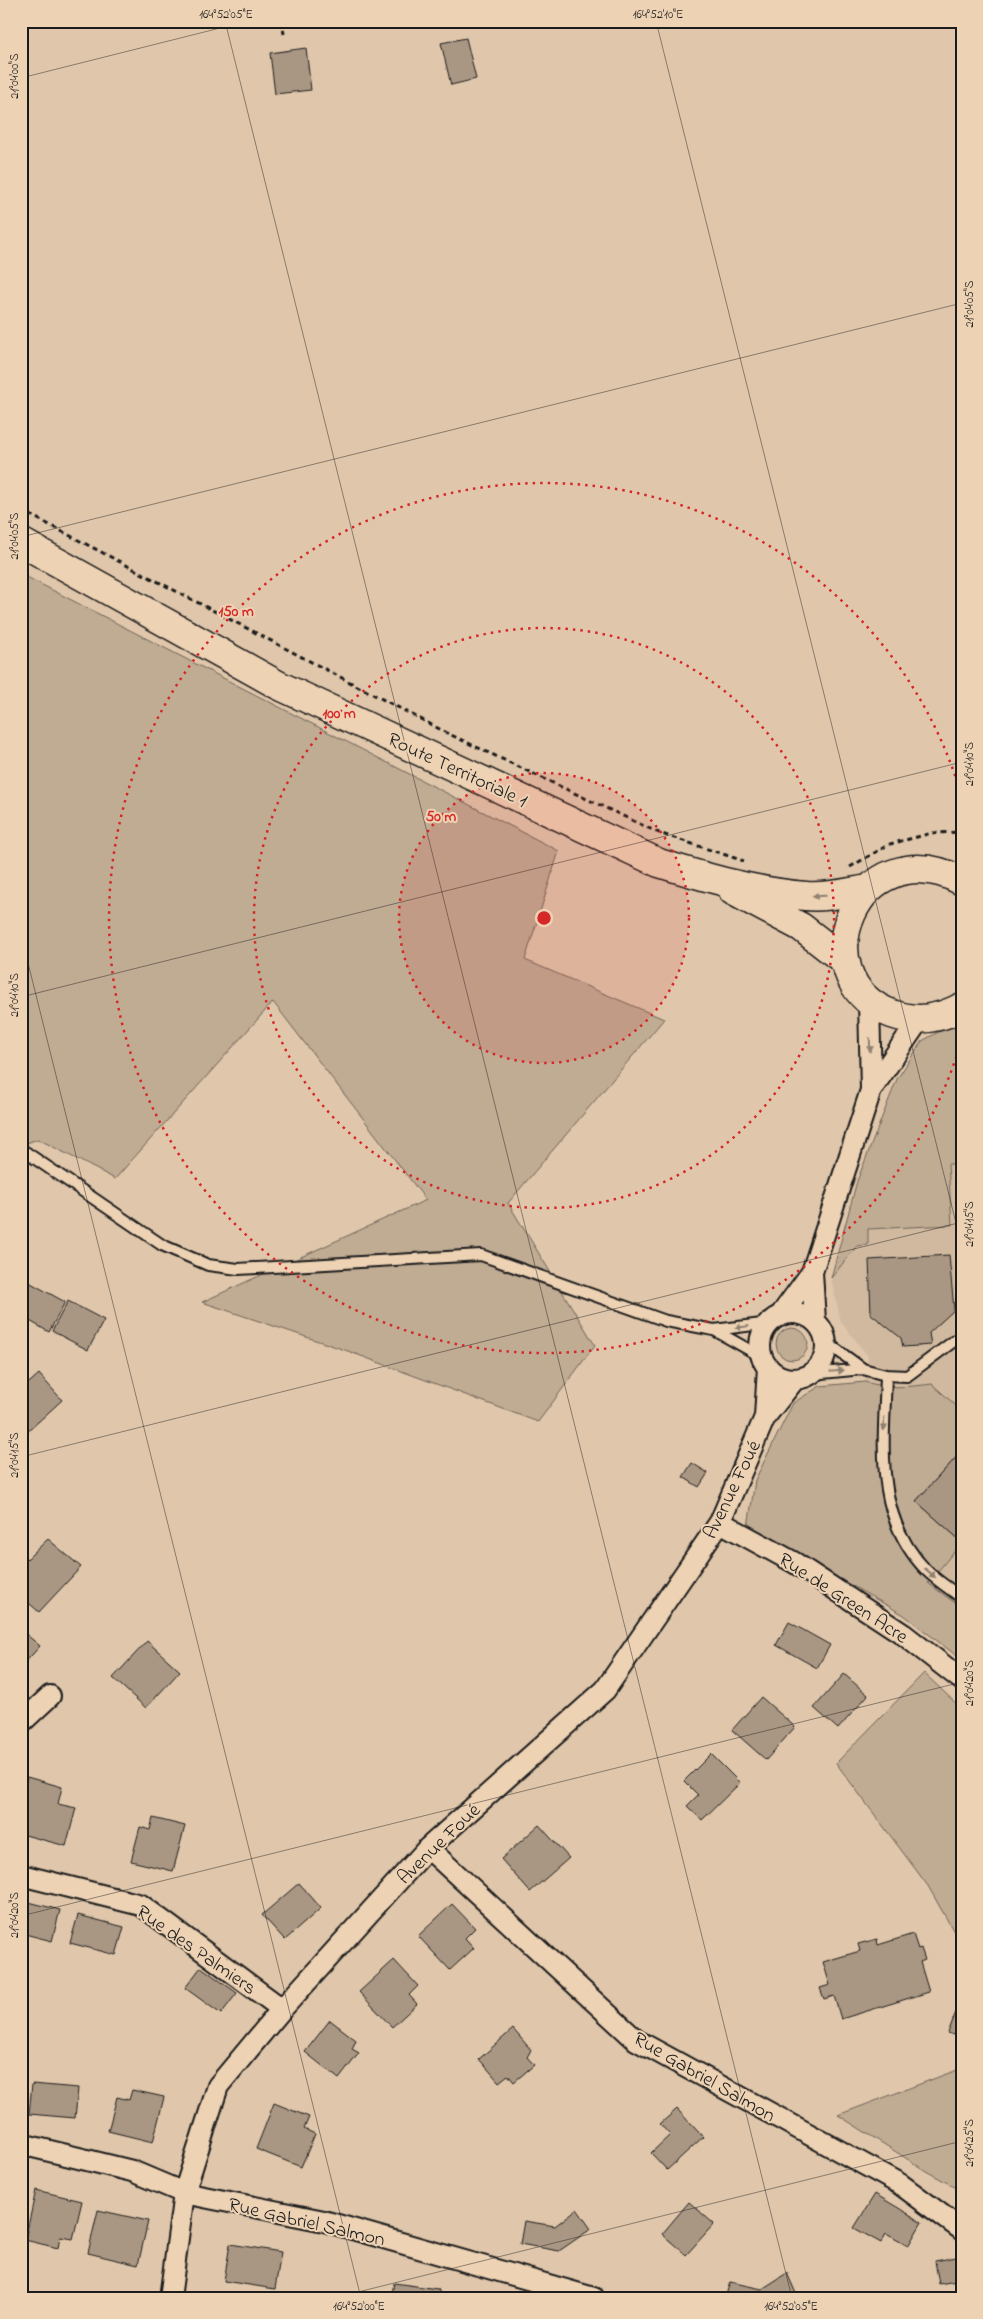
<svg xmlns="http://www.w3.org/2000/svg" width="983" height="2319" font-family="'Indie Flower',sans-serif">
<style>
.built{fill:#d0b99f}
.green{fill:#c0ab93;stroke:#6e6458}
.building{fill:#aa9783;stroke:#1c1c1c}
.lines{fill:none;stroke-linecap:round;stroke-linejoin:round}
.service-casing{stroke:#1c1c1c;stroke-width:14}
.minor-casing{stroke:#1c1c1c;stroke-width:24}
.primary-casing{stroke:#1c1c1c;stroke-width:31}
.path{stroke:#1c1c1c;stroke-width:3;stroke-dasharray:5 4;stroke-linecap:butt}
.service{stroke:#edd2b4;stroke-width:10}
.minor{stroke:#edd2b4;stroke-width:20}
.primary{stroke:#edd2b4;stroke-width:28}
.oneway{fill:#8f8070}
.ticks{fill:none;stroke:#1c1c1c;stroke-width:1;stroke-opacity:0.45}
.ring{fill:none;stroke:#d62828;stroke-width:2.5;stroke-dasharray:2.5 5}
.labels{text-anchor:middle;stroke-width:4;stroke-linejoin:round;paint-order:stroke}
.street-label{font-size:20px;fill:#1c1c1c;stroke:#edd2b4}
.centre{fill:#d62828;stroke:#edd2b4;stroke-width:2.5}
.ring-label{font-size:15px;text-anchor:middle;font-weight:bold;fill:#d62828;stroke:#edd2b4;stroke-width:4;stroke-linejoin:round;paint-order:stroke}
.neatline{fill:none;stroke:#1c1c1c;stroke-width:2}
.ticks-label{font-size:12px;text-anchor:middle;fill:#1c1c1c}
</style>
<rect width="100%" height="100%" fill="#e0c7ab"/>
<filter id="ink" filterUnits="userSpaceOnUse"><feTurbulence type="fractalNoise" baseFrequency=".02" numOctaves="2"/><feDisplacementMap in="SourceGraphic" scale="10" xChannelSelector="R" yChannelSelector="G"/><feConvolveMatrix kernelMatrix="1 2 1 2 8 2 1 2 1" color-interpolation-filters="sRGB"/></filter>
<g filter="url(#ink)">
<!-- built -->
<path class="built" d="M962 1022V1660L904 1615 748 1527 755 1480 793 1403 820 1386 865 1382 868 1356 841 1322 831 1278 857 1181 897 1079 922 1041 953 1024Z"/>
<!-- green -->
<path class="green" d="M21 574 559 851 525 960 664 1019 508 1203 595 1345 538 1422 345 1350 202 1302 426 1200 273 1002 115 1179 38 1139 21 1145Z
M953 1024 962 1029V1164H948L952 1225 868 1229V1245L857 1246 831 1278 857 1181 897 1079 922 1041Z
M776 1344a16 16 0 1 1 32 0a16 16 0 1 1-32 0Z
M865 1382C889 1389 908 1387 932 1384L962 1411V1451L916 1501 962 1542 928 1583 962 1608V1660L904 1615 748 1527 755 1480 793 1403 820 1386Z
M924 1673 962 1709V1946L928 1886 836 1763Z
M962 2065V2191L926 2171 838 2115 957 2070Z"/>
<!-- building -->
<path class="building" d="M407 21H447L408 25Z
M466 38 476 79 451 85 441 43Z
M306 48 311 90 275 94 270 53Z
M949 1255 954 1310 929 1333 931 1345 903 1347 901 1338 871 1314 869 1260Z
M29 1282 65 1302 49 1332 21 1316V1296Z
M68 1301 104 1320 88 1350 52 1331Z
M39 1374 62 1400 26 1433 21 1428V1390Z
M962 1451V1542L916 1501Z
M692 1463 708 1473 699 1487 683 1477Z
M48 1539 81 1567 39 1612 21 1596V1553L27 1559Z
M789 1622 830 1645 817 1668 776 1645Z
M21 1630 40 1646 21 1667Z
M147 1641 180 1671 146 1708 113 1678Z
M844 1674 868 1695 838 1729 814 1708Z
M761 1697 795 1727 766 1760 732 1730Z
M711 1754 740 1783 702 1820 687 1806 698 1795 684 1781Z
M27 1777 62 1787 58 1804 76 1808 66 1846 21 1834V1798Z
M153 1818 185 1826 173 1871 131 1861 140 1827 150 1830Z
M539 1825 569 1858 530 1892 501 1859Z
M299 1883 321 1908 285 1940 262 1915Z
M21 1900 60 1910 52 1941 21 1933Z
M452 1904 475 1928 465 1938 474 1948 450 1970 418 1936Z
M78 1915 124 1927 116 1955 70 1943Z
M913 1934 918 1949 921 1948 925 1960 920 1962 929 1992 841 2019 834 1996 824 1999 820 1988 830 1985 823 1962 860 1951 858 1944 877 1939 878 1945Z
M394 1960 418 1986 409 1995 417 2004 392 2027 359 1992Z
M201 1967 237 1993 221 2014 185 1988Z
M956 2012 962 2014V2038L948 2033Z
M330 2020 356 2040 352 2049 359 2053 339 2079 305 2052Z
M513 2029 531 2050 527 2057 534 2065 514 2082 508 2075 499 2082 479 2059Z
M32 2084 78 2088 75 2118 29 2114Z
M132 2090 164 2097 153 2142 108 2131 117 2097 129 2100Z
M274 2103 309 2117 304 2129 315 2134 301 2167 256 2149Z
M677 2109 703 2137 667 2170 651 2153 670 2135 660 2124Z
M36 2190 82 2201 73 2239 60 2237 58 2248 25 2240Z
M875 2194 922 2222 908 2246 886 2234 881 2243 854 2228Z
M689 2202 714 2224 686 2255 662 2234Z
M577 2209 591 2229 559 2251 520 2244 524 2221 555 2226Z
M98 2210 148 2221 138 2265 88 2253Z
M230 2244 281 2252 275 2289 224 2281Z
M962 2256V2280L939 2284 935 2261Z
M787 2273 798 2298H725L730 2282 762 2289Z
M394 2283 438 2289 442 2298H391Z"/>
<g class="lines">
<!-- service casing -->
<g class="service-casing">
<path id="service" d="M21 1149 162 1245 208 1265 238 1269 481 1255 666 1321 714 1330 770 1323
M714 1330 762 1357
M826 1342 863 1369
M812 1374 863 1369 886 1375 907 1376 962 1335
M886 1375C884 1444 873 1515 926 1570 936 1580 950 1589 962 1598"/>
</g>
<!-- minor casing -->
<g class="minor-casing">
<path id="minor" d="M869 1000 871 1090
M812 1272 815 1321
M760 1346a33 33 0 1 1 66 0a33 33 0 1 1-66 0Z
M780 1316 812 1272 871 1090 919 1020
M765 1417 768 1367
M720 1522 795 1563 903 1634 962 1680
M21 1723 50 1696
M428 1848 636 2040 900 2184 962 2230
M21 1875 141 1905 282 2009
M21 2144 132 2171 184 2193 324 2221 594 2298
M170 2298 184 2193 218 2086 282 2009 428 1848 605 1690 720 1522 765 1417 795 1379"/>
</g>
<!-- primary casing -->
<g class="primary-casing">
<path id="primary" d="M21 542 278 685 659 863C707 878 756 892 806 896 827 898 848 892 868 889
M962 881C856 826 797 979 892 1014 917 1023 939 1019 962 1007
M733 891 801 927 846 962"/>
</g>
<!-- path -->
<path class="path" d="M282 21 284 34
M21 510 449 734 659 833 744 861
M850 867 890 844 932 833 962 832"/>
<!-- service -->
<use href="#service" class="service"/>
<!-- minor -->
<use href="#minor" class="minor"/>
<!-- primary -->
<use href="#primary" class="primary"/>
</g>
<!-- one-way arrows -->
<defs><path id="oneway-solid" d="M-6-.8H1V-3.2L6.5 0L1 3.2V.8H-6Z" transform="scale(1.25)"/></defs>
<g class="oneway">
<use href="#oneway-solid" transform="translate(819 896) rotate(178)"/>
<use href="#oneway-solid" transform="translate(870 1045) rotate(89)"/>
<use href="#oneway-solid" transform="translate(742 1327) rotate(173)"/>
<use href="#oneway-solid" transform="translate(837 1371) rotate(-5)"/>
<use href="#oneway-solid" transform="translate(884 1424) rotate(92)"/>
<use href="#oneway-solid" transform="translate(930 1573) rotate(41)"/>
</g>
</g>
<!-- ticks -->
<path class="ticks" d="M225 21 792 2298M656 21 962 1247M21 78 248 21M21 537 962 303M21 935 361 2298M21 997 962 762M21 1457 962 1222M21 1916 962 1682M334 2298 962 2141"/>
<!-- distance rings -->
<circle cx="544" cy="918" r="145" fill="#d62828" fill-opacity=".12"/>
<g class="ring">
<circle cx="544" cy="918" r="145"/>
<circle cx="544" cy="918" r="290"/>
<path d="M961 1042A435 435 0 1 1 961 794"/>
</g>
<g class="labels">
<!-- street labels -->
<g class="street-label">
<text transform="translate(458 769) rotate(25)" y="7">Route Territoriale 1</text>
<text transform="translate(731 1489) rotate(-64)" y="7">Avenue Foué</text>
<text transform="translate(844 1597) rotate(33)" y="7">Rue de Green Acre</text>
<text transform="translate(438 1843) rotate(-44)" y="7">Avenue Foué</text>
<text transform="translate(197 1949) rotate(35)" y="7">Rue des Palmiers</text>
<text transform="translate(705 2076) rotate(30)" y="7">Rue Gabriel Salmon</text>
<text transform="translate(307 2221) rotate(13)" y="7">Rue Gabriel Salmon</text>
</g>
</g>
<circle cx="544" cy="918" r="8" class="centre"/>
<g class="ring-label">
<text x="236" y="616">150 m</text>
<text x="339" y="718">100 m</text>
<text x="441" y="821">50 m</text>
</g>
<!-- margin -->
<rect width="983" height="2319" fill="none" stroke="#edd2b4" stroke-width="55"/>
<rect x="28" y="28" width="928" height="2264" class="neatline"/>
<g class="ticks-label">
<text x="226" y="18">164°52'05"E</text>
<text x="658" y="18">164°52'10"E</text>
<text transform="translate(14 76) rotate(-90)" y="4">21°04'00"S</text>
<text transform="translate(969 304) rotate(-90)" y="4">21°04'05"S</text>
<text transform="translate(14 536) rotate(-90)" y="4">21°04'05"S</text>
<text transform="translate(969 764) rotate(-90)" y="4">21°04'10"S</text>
<text transform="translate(14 995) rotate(-90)" y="4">21°04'10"S</text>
<text transform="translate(969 1224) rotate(-90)" y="4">21°04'15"S</text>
<text transform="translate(14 1455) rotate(-90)" y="4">21°04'15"S</text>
<text transform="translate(969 1683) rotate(-90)" y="4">21°04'20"S</text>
<text transform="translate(14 1915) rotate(-90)" y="4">21°04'20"S</text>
<text transform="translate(969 2143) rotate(-90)" y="4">21°04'25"S</text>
<text x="359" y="2310">164°52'00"E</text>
<text x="791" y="2310">164°52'05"E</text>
</g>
</svg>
